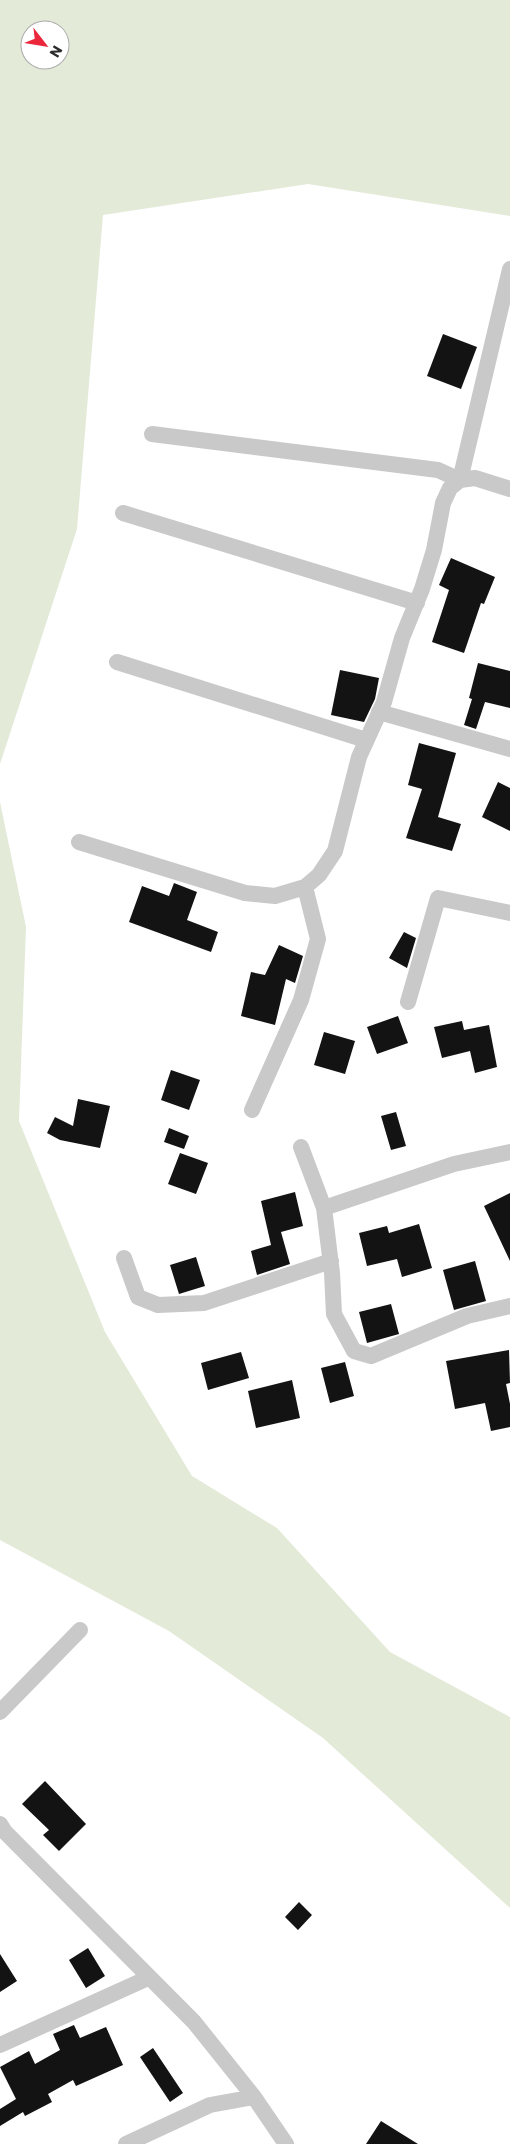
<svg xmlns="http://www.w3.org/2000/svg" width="510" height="2144" font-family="Poppins,sans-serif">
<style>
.green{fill:#e3ead8;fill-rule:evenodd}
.building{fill:#131313}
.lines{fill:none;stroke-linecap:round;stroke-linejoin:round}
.minor{stroke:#c9c9c9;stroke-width:16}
</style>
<rect width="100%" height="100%" fill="#fff"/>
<!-- green -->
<path class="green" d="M0 0H510V216L308 184 103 215 77 529 0 764ZM30 30H60V60H30Z
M0 802 26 927 19 1121 105 1332 192 1476 277 1528 390 1652 510 1717V1908L323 1738 169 1631 0 1540Z"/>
<!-- building -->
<path class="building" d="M443 334 477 347 461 389 427 376Z
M451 558 495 577 484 604 481 603 464 653 432 642 449 590 439 585Z
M478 663 510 671V708L485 702 476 729 464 725 472 699 469 698Z
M340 670 379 678 375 699 364 722 331 715Z
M419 743 456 753 438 817 461 824 452 851 406 838 422 789 408 785Z
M498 782 510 788V831L482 817Z
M174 883 197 892 187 920 218 932 211 952 129 922 142 886 169 896Z
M404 932 416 938 407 968 389 958Z
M279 945 303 956 295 983 286 979 275 1025 241 1016 251 972 265 975Z
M398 1016 408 1043 377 1054 367 1027Z
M462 1021 464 1030 489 1025 497 1067 475 1073 470 1051 442 1058 434 1027Z
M324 1032 355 1041 345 1074 314 1065Z
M171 1070 200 1080 189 1110 161 1100Z
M78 1099 110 1106 100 1148 60 1140 47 1133 55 1117 73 1126Z
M396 1112 406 1146 391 1150 381 1116Z
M169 1128 189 1136 184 1149 164 1142Z
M180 1153 208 1163 196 1194 168 1184Z
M295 1192 303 1226 281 1232 290 1264 257 1275 251 1251 271 1245 261 1201Z
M510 1193V1261L484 1206Z
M419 1224 432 1268 402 1277 397 1259 367 1266 359 1233 387 1226 389 1233Z
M196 1257 205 1286 179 1294 170 1265Z
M475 1261 486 1301 454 1310 443 1270Z
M391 1304 399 1334 367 1343 359 1312Z
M509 1350 510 1383 506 1384 510 1404V1427L491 1431 485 1403 455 1409 446 1361Z
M241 1352 249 1378 208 1390 201 1363Z
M345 1362 354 1396 330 1403 321 1368Z
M292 1380 300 1418 256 1428 248 1391Z
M45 1781 86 1824 59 1851 43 1835 49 1830 22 1804Z
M299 1902 312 1915 298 1930 285 1917Z
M88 1948 105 1976 86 1988 69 1960Z
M0 1954 17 1981 0 1992Z
M74 2025 80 2038 106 2027 123 2065 76 2086 73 2080 48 2094 52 2102 25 2116 23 2112 0 2126V2109L16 2099 0 2067 29 2051 35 2064 60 2050 53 2034Z
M153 2048 183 2093 170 2102 140 2057Z
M381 2121 418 2144H366Z"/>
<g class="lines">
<!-- minor -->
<path class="minor" d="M152 434 438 470 460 480 510 269
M123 513 417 603
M117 662 366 740
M379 712 510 749
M79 842 245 893 275 896 305 887 319 875 335 851 359 757 384 702 402 638 422 589 434 550 443 503 450 488 460 480 475 478 510 489
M408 1002 438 898 510 913
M252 1110 301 1000 318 939 305 887
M301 1147 324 1208 332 1273 334 1314 354 1351 371 1356 467 1316 510 1306
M324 1208 454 1164 510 1152
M124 1258 138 1297 158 1305 204 1303 331 1261
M0 1712 80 1630
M0 1824 5 1832 194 2022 254 2097 286 2144
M0 2045 148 1978
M126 2144 210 2105 254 2097"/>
</g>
<!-- north arrow -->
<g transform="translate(45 45) rotate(121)"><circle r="24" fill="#ffffff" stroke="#ababab"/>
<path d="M0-4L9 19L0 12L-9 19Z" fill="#ea273b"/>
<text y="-8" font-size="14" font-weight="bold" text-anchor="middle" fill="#2c2c2c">N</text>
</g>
</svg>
